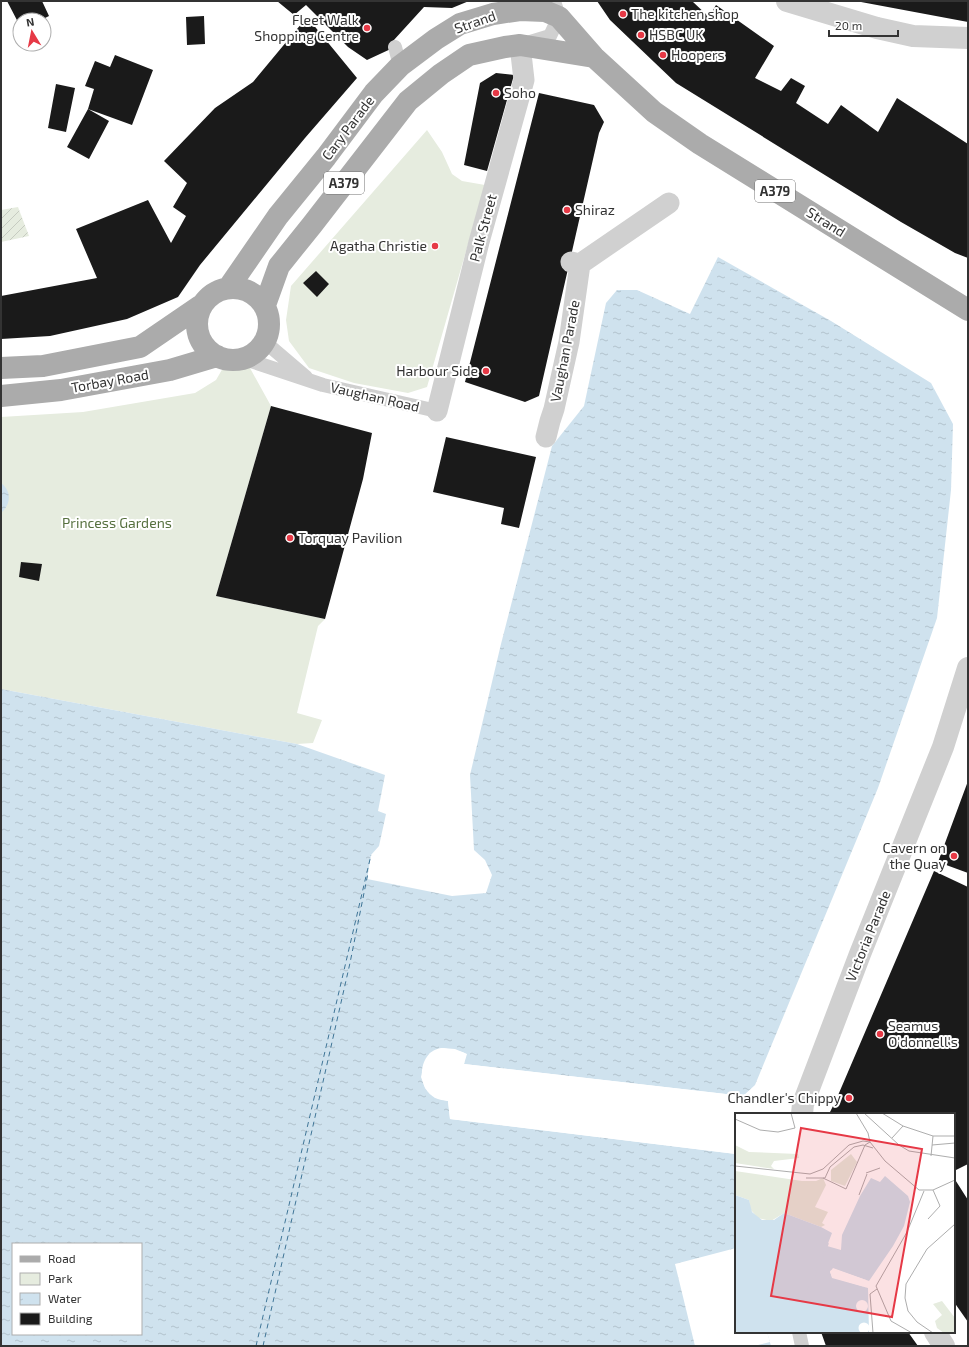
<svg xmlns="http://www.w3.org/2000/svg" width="969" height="1347" font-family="'Exo 2',sans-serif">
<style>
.green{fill:#e6ecdf}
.garden{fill:url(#garden-furrows)}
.water{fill:url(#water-ripples);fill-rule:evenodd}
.pier{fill:#fff}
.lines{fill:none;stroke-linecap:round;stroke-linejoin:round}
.ferry{stroke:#3f7597;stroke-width:1;stroke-dasharray:5 4;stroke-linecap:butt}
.building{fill:#1a1a1a}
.service{stroke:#d0d0d0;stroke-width:14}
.pedestrian{stroke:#d0d0d0;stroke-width:21}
.minor{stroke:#d0d0d0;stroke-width:22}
.primary{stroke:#ababab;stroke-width:22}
.poi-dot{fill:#e63946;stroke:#fff;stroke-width:1.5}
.labels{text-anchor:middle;stroke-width:4;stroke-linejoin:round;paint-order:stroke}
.shield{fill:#fff;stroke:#707070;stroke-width:1}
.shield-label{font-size:13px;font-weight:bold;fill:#333}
.poi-label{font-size:14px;fill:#333;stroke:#fff;text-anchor:start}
.street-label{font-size:14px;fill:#333;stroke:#fff}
.park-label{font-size:14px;fill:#56703f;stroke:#fff}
.inset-river{fill:none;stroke:#cfe2ee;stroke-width:2}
.inset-road{fill:none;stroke:#adadad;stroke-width:1}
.view{fill:#e63946;fill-opacity:0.15;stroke:#e63946;stroke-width:2}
.inset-edge{fill:none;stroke:#333;stroke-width:2}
</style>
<defs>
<pattern id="garden-furrows" width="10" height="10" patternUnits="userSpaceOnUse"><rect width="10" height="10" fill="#e6ecdf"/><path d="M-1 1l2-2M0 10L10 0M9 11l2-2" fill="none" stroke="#c6cbc0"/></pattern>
<pattern id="water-ripples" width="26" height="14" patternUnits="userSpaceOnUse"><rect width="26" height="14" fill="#cfe2ee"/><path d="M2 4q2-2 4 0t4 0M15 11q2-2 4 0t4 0" fill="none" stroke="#b2c2cd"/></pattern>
</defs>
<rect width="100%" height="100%" fill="#fff"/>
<!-- green -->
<path class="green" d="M427 130 442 152 452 174 462 181 485 185 427 387 408 393 354 383 309 368 289 341 286 320 291 286Z
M245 359 271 406 216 596 325 619 318 626 297 713 322 720 313 743 297 744 1 689V417L83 412 195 393 216 380 227 361H238Z"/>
<!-- garden -->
<path class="garden" d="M18 207 29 236 1 242V210Z"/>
<!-- water -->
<path class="water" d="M718 257 831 321 931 383 953 424 951 490 937 618 878 788 755 1085 743 1096 464 1064 466 1054C462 1051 457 1051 451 1050 449 1049 445 1048 442 1048 418 1050 415 1089 436 1098 439 1100 444 1100 448 1101L450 1119 736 1154V1332H767L771 1346H1V689L297 744 385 775 378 811 386 814 379 846 371 855 367 879 452 896 486 893 492 875 485 860 474 850 470 775 501 644 552 446 584 406 606 303 617 290H637L690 314ZM13 1244H141V1334H13Z
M1 483C12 491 11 505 1 513Z"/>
<!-- pier -->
<path class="pier" d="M442 1048 455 1049 467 1054 464 1064 743 1096V1098L464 1066 462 1064 464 1055 455 1051 442 1050 432 1054 426 1063 423 1076 427 1087 436 1096 450 1100 452 1117 736 1152V1154L450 1119 448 1101 435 1098 425 1088 421 1077 424 1063 430 1053Z
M736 1248V1332H767L770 1342 754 1346H695L675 1264Z"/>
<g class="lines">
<!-- ferry -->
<path class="ferry" d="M256 1346 371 855
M263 1346 350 963 368 873"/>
</g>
<!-- building -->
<path class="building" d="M7 1H42L49 16 41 20H20V26Z
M277 1H469L452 8 424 7 393 41 395 47 367 60 348 47 306 5 294 15Z
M597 1H692L709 17 716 5 774 46 755 78 781 91 791 78 805 86 796 103 828 124 841 105 878 132 897 98 968 144V258L955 253 901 222 676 83 610 20Z
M861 1H968V22L861 2Z
M204 16 205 44 187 45 186 17Z
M307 17 357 78 305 138 200 265 178 297 127 319 50 336 1 339V296L97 278 76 229 148 200 171 243 186 216 173 207 187 183 164 161 215 108 253 82Z
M115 55 153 70 132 125 88 109 94 89 85 86 95 61 110 67Z
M496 73 514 75 487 171 464 165 480 83Z
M56 84 75 88 66 132 48 128Z
M539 93 594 105 604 122 599 133 539 396 525 402 465 382Z
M88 109 109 121 89 159 67 147Z
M316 271 329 284 317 297 303 283Z
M271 406 372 433 363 479 325 619 216 596Z
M446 437 536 457 519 528 501 524 504 508 433 492Z
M21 562 42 564 39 581 19 577Z
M968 781V873L938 862Z
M934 871 968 887V1164L954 1171V1114H829L836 1100Z
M954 1178 968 1200V1322L954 1302Z
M821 1332H908L918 1346H826Z"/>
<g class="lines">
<!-- service -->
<path class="service" d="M527 43 550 36 559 17 554 1
M395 47 400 66
M265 342 306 377
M245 359 323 385 437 411
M799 1332 802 1346"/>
<!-- pedestrian -->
<path class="pedestrian" d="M571 262 580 264 669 203
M437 411 479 242 524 80 520 45
M546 437 550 421 554 409 569 342 580 264"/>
<!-- minor -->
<path class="minor" d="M787 1 877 28 913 36 968 38
M802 1114 803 1104 860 954 943 747 968 668
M935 1332 944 1346"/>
<!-- primary -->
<path class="primary" d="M229 287 278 216 326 157 374 93 400 66 436 39 460 24 493 14 520 10 545 11 559 17 594 57 654 112 700 144 968 310
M197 324a36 36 0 1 1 72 0a36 36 0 1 1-72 0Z
M265 305 279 266 312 225 408 101 441 74 469 55 505 47 520 45 594 57
M1 368 43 366 140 347 200 306
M1 396 61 390 170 370 217 356"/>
</g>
<!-- markers -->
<g class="poi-dot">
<circle cx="623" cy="14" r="4"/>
<circle cx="367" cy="28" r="4"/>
<circle cx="641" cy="35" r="4"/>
<circle cx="663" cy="55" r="4"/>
<circle cx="496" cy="93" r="4"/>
<circle cx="567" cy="210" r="4"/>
<circle cx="435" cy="246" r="4"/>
<circle cx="486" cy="371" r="4"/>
<circle cx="290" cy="538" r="4"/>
<circle cx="954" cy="856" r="4"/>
<circle cx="880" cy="1034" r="4"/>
<circle cx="849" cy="1098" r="4"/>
</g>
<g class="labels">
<!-- shield labels -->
<g class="shield">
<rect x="324" y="172" width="40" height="22" rx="3"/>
<rect x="755" y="180" width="40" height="22" rx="3"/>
</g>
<g class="shield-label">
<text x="344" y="188">A379</text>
<text x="775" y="196">A379</text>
</g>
<!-- poi labels -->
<g class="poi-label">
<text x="631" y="19">The kitchen shop</text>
<text x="359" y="25" text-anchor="end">Fleet Walk<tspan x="359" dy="16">Shopping Centre</tspan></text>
<text x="649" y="40">HSBC UK</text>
<text x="671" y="60">Hoopers</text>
<text x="504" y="98">Soho</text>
<text x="575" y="215">Shiraz</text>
<text x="427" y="251" text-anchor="end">Agatha Christie</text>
<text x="478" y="376" text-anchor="end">Harbour Side</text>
<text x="298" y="543">Torquay Pavilion</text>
<text x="946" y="853" text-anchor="end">Cavern on<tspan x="946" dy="16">the Quay</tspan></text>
<text x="888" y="1031">Seamus<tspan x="888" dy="16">O'donnell's</tspan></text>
<text x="841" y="1103" text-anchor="end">Chandler's Chippy</text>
</g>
<!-- street labels -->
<g class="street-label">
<text transform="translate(475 22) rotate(-19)" y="5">Strand</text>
<text transform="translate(348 128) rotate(-53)" y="5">Cary Parade</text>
<text transform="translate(826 222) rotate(32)" y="5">Strand</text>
<text transform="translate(483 228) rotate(-75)" y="5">Palk Street</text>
<text transform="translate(565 351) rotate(-79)" y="5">Vaughan Parade</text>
<text transform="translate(110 381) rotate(-10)" y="5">Torbay Road</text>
<text transform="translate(375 397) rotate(13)" y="5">Vaughan Road</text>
<text transform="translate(868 936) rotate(-68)" y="5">Victoria Parade</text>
</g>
<!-- park labels -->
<g class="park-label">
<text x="117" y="528">Princess Gardens</text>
</g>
</g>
<!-- overview -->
<g transform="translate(735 1113)">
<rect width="220" height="220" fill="#fff"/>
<path d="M116 41 122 49 110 73 96 68V57ZM0 58 67 68H81L88 65 91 72 80 94 93 99 87 110 90 112 86 114 49 100 36 108 23 105 15 96 14 87 0 82Z" fill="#e6ecdf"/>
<path d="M207 188 220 205V220H209L202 215 200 208 207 202 198 191Z" fill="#e6ecdf"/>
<path d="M0 32 14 39 63 41 64 45 39 48 36 53 39 56 0 50Z" fill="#e6ecdf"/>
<path d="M150 63 173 83 175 89 169 113 158 133 134 168 99 156 95 158 97 165 133 175 134 220H0V82L14 87 17 99 27 107H39L49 100 86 114 97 120 92 133 106 137 107 122 125 83 136 65 145 69Z" fill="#cfe2ee"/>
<path d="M98 155 134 168 97 159 99 163 133 175 97 164 95 159ZM121 193a6 6 0 1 1 12 0a6 6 0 1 1-12 0ZM123.5 215a5.5 5.5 0 1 1 11 0a5.5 5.5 0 1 1-11 0Z" fill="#fff"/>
<path class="inset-river" d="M55 220 93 130M56 220 75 175"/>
<path class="inset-road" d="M129 0 164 32 174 38 220 45M147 0 168 13 198 23M0 6 25 17 43 19 60 15 56 0M198 23H220M157 25 168 13M197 32 220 30M196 43 198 23M0 53 75 61 88 56 114 32 128 28 135 29 150 48 184 77H198L220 67M131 60 145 55M71 65H90L95 54 119 34 128 32 138 35M88 65 111 76 130 32 135 29 133 20 121 0M124 82 132 61M193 106 205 93 198 77M138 220 135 181 142 176M177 220 156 208 141 173 172 119 189 78M198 220 182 209 173 198 170 185 171 171 192 136 220 111"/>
<path class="view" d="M66 15 187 36 157 204 36 183Z"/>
<rect width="220" height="220" class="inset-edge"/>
</g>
<!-- border -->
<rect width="969" height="1347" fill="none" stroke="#333333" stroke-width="4"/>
<!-- legend -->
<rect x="12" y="1243" width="130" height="92" fill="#ffffff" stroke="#adadad"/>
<rect x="20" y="1256" width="20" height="6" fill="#ababab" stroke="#adadad"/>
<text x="48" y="1263" font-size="12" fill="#333333">Road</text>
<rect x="20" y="1273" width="20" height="12" fill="#e6ecdf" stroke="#adadad"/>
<text x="48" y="1283" font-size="12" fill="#333333">Park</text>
<rect x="20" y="1293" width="20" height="12" fill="url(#water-ripples)" stroke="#adadad"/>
<text x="48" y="1303" font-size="12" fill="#333333">Water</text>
<rect x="20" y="1313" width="20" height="12" fill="#1a1a1a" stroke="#adadad"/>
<text x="48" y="1323" font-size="12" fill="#333333">Building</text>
<!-- north arrow -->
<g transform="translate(32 32) rotate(350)"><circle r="19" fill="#ffffff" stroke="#adadad"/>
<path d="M0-3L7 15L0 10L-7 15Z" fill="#e63946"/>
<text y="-6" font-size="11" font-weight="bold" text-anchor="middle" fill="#333333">N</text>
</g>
<!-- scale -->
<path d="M829 30v6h69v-6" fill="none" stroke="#333333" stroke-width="2"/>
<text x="835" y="30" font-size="12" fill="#333333" stroke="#ffffff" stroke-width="3" paint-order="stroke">20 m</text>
</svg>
